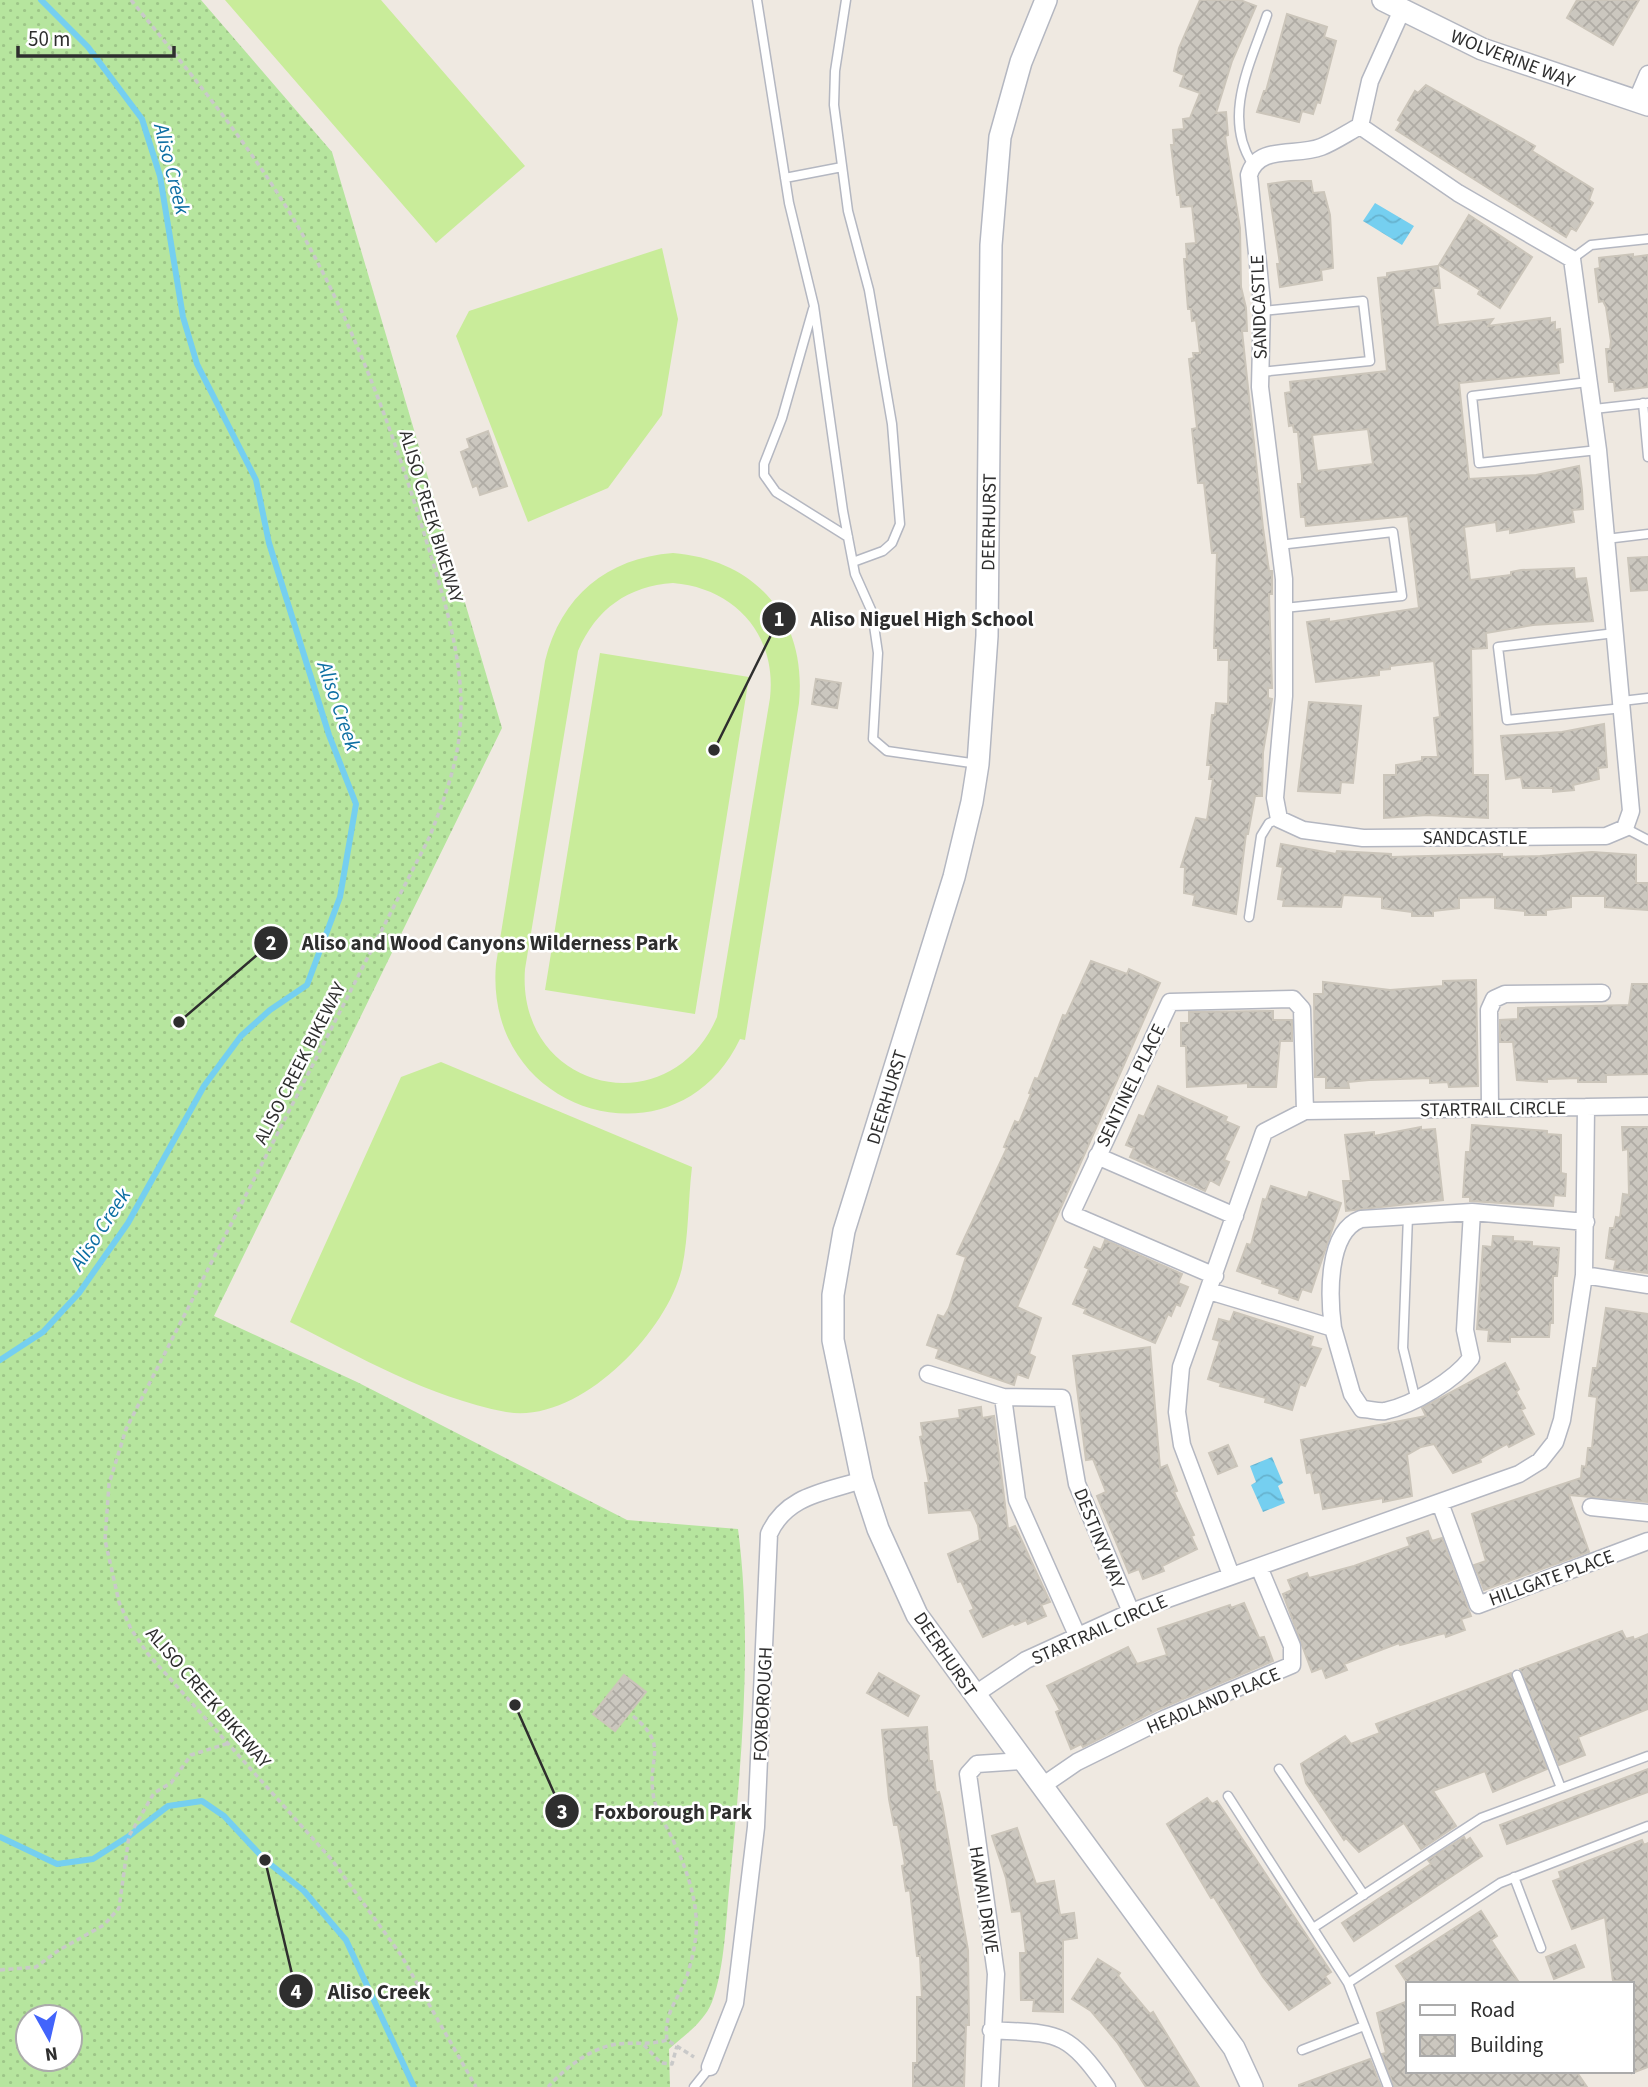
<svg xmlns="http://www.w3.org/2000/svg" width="1648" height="2087" font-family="'Source Sans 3',sans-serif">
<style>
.grass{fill:url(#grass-dots);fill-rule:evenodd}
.pitch{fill:#c9ec9a;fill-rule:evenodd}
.water{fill:url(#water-waves)}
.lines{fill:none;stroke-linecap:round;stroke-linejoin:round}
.stream{stroke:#75cff0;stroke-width:6}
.building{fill:url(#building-cross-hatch);stroke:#cbc5ba;stroke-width:2;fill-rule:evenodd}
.service-casing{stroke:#b4b7c1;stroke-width:11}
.minor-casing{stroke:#b4b7c1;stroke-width:19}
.tertiary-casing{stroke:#b4b7c1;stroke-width:24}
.path{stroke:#c9c9c9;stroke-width:3.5;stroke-dasharray:5 3.5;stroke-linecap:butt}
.service{stroke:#fff;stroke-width:8}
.minor{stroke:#fff;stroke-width:16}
.tertiary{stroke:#fff;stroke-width:21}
.labels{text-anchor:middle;stroke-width:5;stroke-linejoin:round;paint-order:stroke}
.street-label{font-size:19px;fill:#2e2e2e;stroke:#fff}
.water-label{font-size:21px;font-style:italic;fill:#0d6fa3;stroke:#fff}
.leader{fill:none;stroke:#2e2e2e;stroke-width:2.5}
.callout-dot{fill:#2e2e2e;stroke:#fff;stroke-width:2.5}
.mark-label{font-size:21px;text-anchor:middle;font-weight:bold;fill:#fff}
.callout-label{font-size:21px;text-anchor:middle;font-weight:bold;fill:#2e2e2e;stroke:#fff;stroke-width:5;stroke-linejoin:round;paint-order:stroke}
</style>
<defs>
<pattern id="grass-dots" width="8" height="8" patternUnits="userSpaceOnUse" patternTransform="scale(1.75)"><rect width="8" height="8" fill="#b6e59e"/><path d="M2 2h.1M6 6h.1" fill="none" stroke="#9dc588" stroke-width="1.8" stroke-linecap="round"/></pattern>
<pattern id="water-waves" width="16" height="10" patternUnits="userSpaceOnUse" patternTransform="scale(1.75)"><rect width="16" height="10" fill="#75cff0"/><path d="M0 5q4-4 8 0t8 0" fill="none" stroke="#66b2ce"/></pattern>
<pattern id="building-cross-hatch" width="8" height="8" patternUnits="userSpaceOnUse" patternTransform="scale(1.75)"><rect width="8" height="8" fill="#cbc7bf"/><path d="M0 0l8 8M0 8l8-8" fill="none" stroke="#afaba4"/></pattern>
</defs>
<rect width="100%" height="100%" fill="#efe9e1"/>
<!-- grass -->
<path class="grass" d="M0 0H201L332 152 502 728 214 1316 357 1382 627 1520 738 1529C753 1644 741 1765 730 1880 726 1917 725 1968 712 2002 704 2022 685 2035 669 2049L670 2087H0ZM28 2017H70V2059H28Z"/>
<!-- pitch -->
<path class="pitch" d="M225 0H381L525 166 436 243Z
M662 248 678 319 662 415 608 488 528 522 456 336 469 311Z
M673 553C757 560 807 619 799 703L745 1040 740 1039C677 1172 483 1115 496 964L545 661C561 596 607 558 673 553ZM673 583C735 588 777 635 770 698L717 1017C669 1128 516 1090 525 969L578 651C596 609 628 586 673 583Z
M600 653 749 677 695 1014 545 990Z
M441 1062 692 1167C688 1199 689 1235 682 1268 667 1333 578 1425 506 1412 428 1397 360 1357 290 1322L401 1077Z"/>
<!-- water -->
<path class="water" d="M1375 203 1414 226 1402 245 1363 221Z
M1272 1457 1283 1483 1278 1486 1285 1503 1263 1512 1251 1485 1256 1482 1250 1466Z"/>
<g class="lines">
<!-- stream -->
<path class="stream" d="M0 1360 43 1332 79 1293 128 1223 204 1086 241 1036 270 1010 307 985 340 897 356 804 329 735 269 543 256 480 197 364 183 317 160 176 142 119 88 47 41 0
M0 1837 57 1864 93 1859 129 1836 168 1806 202 1801 224 1816 265 1860 304 1891 346 1940 414 2087"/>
</g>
<!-- building -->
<path class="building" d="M1200 0H1240L1256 6 1232 61 1216 113 1226 112 1228 135 1225 136 1240 228 1241 287 1246 308 1247 331H1242L1263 528 1269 571H1272V594H1269L1272 688H1268V698L1272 699 1263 752 1262 796H1255L1248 834H1246L1236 914 1193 905 1195 895 1184 893 1185 867H1181L1196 818 1207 820 1213 779H1209L1211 765H1207L1212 715H1215L1216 703 1228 704 1229 660H1218V648H1214L1217 553H1212L1204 483H1198L1192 429 1197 428 1189 359 1194 358 1193 353H1200L1196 320 1192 321 1191 309H1188L1184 259H1187L1186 244 1196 243 1192 206 1181 207 1180 195H1177L1171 145H1174L1173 130 1184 129 1183 119 1190 118 1200 93 1180 86 1184 75 1174 71 1179 48Z
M1577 0H1639L1613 45 1567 18Z
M1287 14 1327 27 1324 37 1336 41 1320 103 1317 102 1313 114 1302 111 1299 122 1257 112 1264 91H1266Z
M1426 85 1535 146 1532 151 1593 189 1589 200 1593 203 1576 231 1571 228 1566 237 1396 130 1401 122 1398 120 1415 91 1418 93Z
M1290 181H1311L1313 193 1324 192 1330 215 1333 268 1321 270 1322 280 1280 287 1277 264H1280L1268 184Z
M1469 215 1532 257 1500 308 1478 294 1480 290 1439 265Z
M1633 254V257L1648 255V387L1615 391 1614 382H1609L1606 349H1610L1611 341 1606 307 1603 301 1599 302 1595 269 1600 268 1599 258Z
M1438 266 1440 288H1433L1438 325 1493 319 1488 326 1550 318V323L1555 322V330L1560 329 1563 362 1558 363 1559 373 1459 383 1469 479 1536 475 1579 466 1582 490 1583 509 1572 510 1574 522 1510 533V529L1497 531 1496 522 1464 527 1470 580 1511 575V572L1521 570 1574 568 1575 579 1586 578 1593 621 1533 625 1486 633 1487 648 1471 649 1473 775H1488V818L1427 815 1384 818V775H1396V765L1422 761V757H1438L1434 718 1440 717 1434 661 1390 666V669L1379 670V675L1316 682 1307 622 1329 619V622L1419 608 1408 516 1306 526 1305 517H1301L1298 484H1302V476L1298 432H1294L1293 425 1289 426 1285 393 1291 392 1290 382 1387 371 1378 278 1387 277V273ZM1368 429 1373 464 1317 471 1312 435Z
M488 431 507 486 480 495 477 485 473 487 461 452 470 448 467 439Z
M1648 557V590L1631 591 1628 558Z
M816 679 841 683 837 708 812 704Z
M1309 702 1361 706 1353 783 1341 782 1340 793 1298 791Z
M1604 724 1607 767 1598 768 1599 779 1573 785 1574 790 1553 792V788H1523L1521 777 1506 779 1501 736 1562 732Z
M1281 844 1336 854 1337 851 1391 854V857L1502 854V857L1540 856 1592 852 1636 855V883H1648V910L1605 907V896H1571V907L1546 910V915H1525V911L1495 908V897L1459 898V908L1433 911V916H1412V912L1382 908V897L1343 895 1341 907 1283 906 1284 900 1278 899 1283 867 1277 866Z
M1091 961 1127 974 1129 969 1160 983 1017 1307 1041 1318 1029 1354 1035 1357 1028 1378 1017 1374 1014 1385 936 1358 939 1349 927 1345 938 1315 944 1317 949 1308 966 1257 957 1254 1007 1148 1004 1147 1015 1121 1019 1123 1031 1094 1029 1093 1035 1078 1038 1079 1063 1015 1066 1016Z
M1476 980 1478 1086 1449 1087 1448 1082 1430 1083V1078L1369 1080 1348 1082 1349 1088H1326V1077H1315L1314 994H1323V982L1390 990 1443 986V981Z
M1632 984H1648V1074L1606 1075V1082H1578V1078L1547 1079V1082L1517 1080 1513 1042H1500V1020L1518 1019V1008L1629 1005Z
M1273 1011V1020H1292V1041H1280L1276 1087H1248V1083L1187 1087 1186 1046H1181V1023H1189V1012Z
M1158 1086 1227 1117 1225 1121 1239 1127 1224 1160 1229 1162 1219 1185 1210 1180 1205 1191 1130 1157 1134 1148 1126 1145 1139 1115 1144 1117Z
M1472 1125 1547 1131V1134L1561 1135V1173L1566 1174 1565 1196 1554 1195 1553 1206 1470 1201V1197H1463L1466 1152H1470Z
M1421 1127V1130L1435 1129 1443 1200 1346 1211 1343 1181H1351L1345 1135 1374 1132V1136Z
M1622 1127H1648V1273L1614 1269 1616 1260 1606 1258 1610 1228H1614L1616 1217 1620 1218 1623 1194 1629 1195 1628 1149 1623 1150Z
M1271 1186 1307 1198 1309 1192 1341 1203 1311 1292 1302 1289 1298 1300 1279 1293 1280 1289 1262 1283 1263 1280 1237 1271 1247 1244 1251 1245 1263 1199 1266 1200Z
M1493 1236 1513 1237V1241L1532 1242V1246L1559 1248 1557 1276H1553V1323H1550L1549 1337H1510V1342L1488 1341 1489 1330 1477 1329 1483 1246 1492 1247Z
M1105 1240 1182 1274 1178 1283 1188 1287 1180 1306 1176 1304 1171 1316 1168 1314 1155 1343 1084 1313 1086 1309 1073 1304 1089 1269 1085 1267 1094 1247 1101 1250Z
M1606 1308 1648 1314V1502L1569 1495 1589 1552 1484 1590 1474 1565 1486 1561 1472 1514 1581 1478 1582 1466 1586 1467 1588 1448H1592L1597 1397 1589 1396 1593 1368H1597Z
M1234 1312 1313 1337 1310 1346 1321 1349 1305 1386 1300 1384 1292 1410 1265 1402 1266 1398 1220 1386 1221 1383 1208 1379 1220 1341 1213 1339 1219 1319 1230 1322Z
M1150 1347 1160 1468 1167 1465 1177 1491 1174 1492 1194 1535 1191 1536 1197 1549 1162 1566 1164 1571 1143 1579 1139 1569 1129 1573 1097 1496 1106 1492 1093 1459 1086 1460 1073 1356Z
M1505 1363 1519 1389 1516 1392 1525 1408 1521 1410 1534 1434 1509 1447 1507 1444 1480 1459 1481 1462 1453 1473 1434 1444 1421 1447 1407 1455 1412 1496 1383 1502V1498L1323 1509 1320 1492 1315 1493 1311 1472 1307 1473 1301 1440 1426 1416 1422 1408Z
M981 1407 982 1418 994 1416 1008 1529 1015 1526 1050 1602 1041 1605 1046 1616 1028 1624 1026 1620 1015 1625 1013 1623 983 1637 970 1611 974 1609 961 1581 958 1582 948 1554 980 1540 978 1525 971 1510 929 1513 925 1483H929L920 1437 923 1436 921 1423 960 1418 959 1410Z
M1228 1445 1237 1466 1218 1474 1209 1453Z
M1428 1531 1432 1541 1442 1538 1471 1616 1461 1619 1465 1630 1446 1637 1445 1633 1400 1645 1399 1643 1344 1664 1347 1670 1326 1678 1322 1668 1312 1672 1283 1594 1292 1590 1288 1580 1307 1573 1309 1578 1354 1566 1410 1546 1407 1538Z
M1244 1603 1259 1638 1264 1637 1273 1661 1157 1710 1083 1747 1081 1744 1071 1749 1056 1712 1060 1710 1047 1686 1128 1647 1137 1664 1167 1655 1158 1629 1230 1605 1231 1608Z
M1622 1631 1626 1639 1633 1637 1634 1640 1648 1634V1709L1578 1737 1585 1755 1559 1765 1520 1669Z
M879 1673 919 1696 908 1716 867 1693Z
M1511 1673 1547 1769 1493 1792 1485 1771 1433 1791 1456 1826 1421 1849 1404 1823 1359 1852 1346 1838 1344 1840 1306 1783 1301 1764 1345 1736 1351 1744 1380 1733 1376 1724Z
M624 1675 646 1692 615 1731 593 1714Z
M927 1727 929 1761H932L936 1793 939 1792 942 1804 968 1950 969 2025H966L964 2087H913V2063H917V1997H922L920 1956H917L910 1890 906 1891 902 1866 905 1865 898 1825H894L889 1799 882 1730Z
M1648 1769V1792L1507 1844 1500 1825Z
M1207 1798 1212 1804 1217 1801 1331 1972 1325 1976 1330 1983 1289 2010 1263 1977 1214 1897 1211 1898 1167 1824Z
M1017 1828 1036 1884 1054 1881 1060 1915 1074 1913 1077 1938 1063 1940V2012L1033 2011 1034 2000H1021L1020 1953H1026L1021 1911 1012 1912 1006 1878 992 1836Z
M1464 1837 1466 1841 1470 1838 1482 1856 1354 1941 1342 1923 1431 1864 1428 1860Z
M1642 1840 1644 1845 1648 1843V2067L1632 2073V1984H1626V1980L1613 1981 1605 1917 1572 1929 1553 1881 1561 1878 1559 1872Z
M1481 1911 1497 1936 1491 1940 1520 1984H1408L1396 1966Z
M1575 1945 1584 1967 1554 1979 1546 1957Z
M1098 1959 1120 1973 1118 1976 1150 2014 1153 2012 1199 2087H1146L1117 2042 1091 2011 1072 1999Z
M1408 2001V2071H1576L1587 2087H1394L1382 2054 1386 2053 1377 2013Z
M1370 2059 1381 2087H1299V2085Z"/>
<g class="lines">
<!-- service casing -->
<g class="service-casing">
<path id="service" d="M757 0 789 203 814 306 843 511 855 574 872 612 878 653 873 739 887 751 978 764
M846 0 835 71 834 105 848 211 869 290 892 424 900 524 892 543 883 551 853 562
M1252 163C1222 116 1251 62 1267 15
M785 178 842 167
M1572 259 1591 245 1648 239
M813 309 782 418 764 464V475L776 492 848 537
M1261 372 1370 361 1363 301 1262 311
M1588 382 1472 396 1479 463 1598 450
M1643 403 1648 457
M1594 409 1648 403
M1606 539 1648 534
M1279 545 1393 532 1402 596 1284 608
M1615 633 1498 647 1507 720 1623 708
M1622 701 1648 698
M1625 828 1648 840
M1249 917 1261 836 1269 823 1279 819
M1408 1216 1403 1348 1415 1397
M1517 1675 1561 1788
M1279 1769 1364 1895
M1228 1796 1348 1983 1388 2087
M1514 1877 1541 1948
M1313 1928 1481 1818 1648 1756
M1348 1983 1500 1883 1648 1826
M1302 2050 1364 2026
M694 2087 710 2067"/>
</g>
<!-- minor casing -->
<g class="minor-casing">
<path id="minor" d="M1636 102 1648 74
M1360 126 1458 193 1572 259 1598 450 1631 811 1625 828 1606 836 1363 838 1303 830 1279 819 1275 798 1284 696V579L1260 387 1262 303 1249 175C1258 144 1296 157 1321 147 1334 142 1347 133 1360 126L1370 81 1402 10
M1490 1107 1489 1010 1494 999 1505 994 1602 993
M1586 1107 1648 1106
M1097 1156 1235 1216
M1584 1275 1648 1285
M1215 1276 1071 1214 1170 1002 1293 999 1302 1009 1305 1111
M1209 1291 1333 1328 1352 1394 1362 1409C1369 1409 1378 1412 1385 1411 1413 1405 1455 1380 1471 1358L1465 1330 1472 1212
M1333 1328C1329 1298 1326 1232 1361 1219L1472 1212 1586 1222
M928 1374 1003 1397 1017 1500 1077 1635
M1003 1397 1062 1398 1077 1484 1131 1612
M1440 1503 1478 1605 1648 1541
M1591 1507 1648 1513
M974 1695 1026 1660 1131 1612 1519 1474 1540 1461 1555 1442 1562 1420 1584 1275 1586 1107 1305 1111 1264 1132 1181 1367 1177 1412 1182 1445 1231 1575
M1042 1786 1077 1762 1166 1718 1292 1665V1646L1259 1567
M991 2030C1058 2034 1066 2029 1107 2087
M710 2067 735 2003 756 1827 769 1534C786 1495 826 1492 862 1480
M990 2087 996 1974 968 1774 977 1764 1023 1761"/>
</g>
<!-- tertiary casing -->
<g class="tertiary-casing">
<path id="tertiary" d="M1046 0 1021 62 1000 137 991 245 987 636 978 764 972 802 954 877 844 1231 833 1295V1340L862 1480 878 1529 917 1615 1234 2048 1252 2087
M1383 0 1482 49 1648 105"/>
</g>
<!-- path -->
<path class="path" d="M131 0C191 74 252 147 300 230 354 325 392 429 424 533 443 596 466 662 460 729 457 766 443 802 430 836L126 1429 109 1484 105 1540 119 1602 131 1629 148 1654 332 1860 401 1955 476 2087
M633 1716C669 1746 648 1756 653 1793 655 1810 664 1821 671 1836 685 1864 699 1902 696 1934 695 1947 691 1963 687 1976 679 1999 663 2013 667 2040
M0 1970 36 1967 59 1950 104 1925 119 1908 129 1836 154 1793 171 1783 191 1755 229 1743
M644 2045 661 2063 672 2064 677 2046
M548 2087C564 2069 588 2050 612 2045 631 2041 648 2046 667 2040L694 2057"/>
<!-- service -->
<use href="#service" class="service"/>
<!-- minor -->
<use href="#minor" class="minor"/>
<!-- tertiary -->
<use href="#tertiary" class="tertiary"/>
</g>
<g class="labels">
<!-- street labels -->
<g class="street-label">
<text transform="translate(1513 58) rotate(21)" y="7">WOLVERINE WAY</text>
<text transform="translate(1258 307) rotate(-92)" y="7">SANDCASTLE</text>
<text transform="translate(432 516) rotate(73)" y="7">ALISO CREEK BIKEWAY</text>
<text transform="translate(988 522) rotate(-89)" y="7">DEERHURST</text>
<text x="1475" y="844">SANDCASTLE</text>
<text transform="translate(299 1063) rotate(-63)" y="7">ALISO CREEK BIKEWAY</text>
<text transform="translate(1130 1085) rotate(-64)" y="7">SENTINEL PLACE</text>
<text transform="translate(886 1097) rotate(-73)" y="7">DEERHURST</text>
<text transform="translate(1493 1108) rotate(-1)" y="7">STARTRAIL CIRCLE</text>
<text transform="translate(1100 1538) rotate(68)" y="7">DESTINY WAY</text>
<text transform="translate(1551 1577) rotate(-20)" y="7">HILLGATE PLACE</text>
<text transform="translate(1099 1629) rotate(-24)" y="7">STARTRAIL CIRCLE</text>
<text transform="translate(946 1654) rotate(56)" y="7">DEERHURST</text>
<text transform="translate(209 1697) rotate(49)" y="7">ALISO CREEK BIKEWAY</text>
<text transform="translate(1213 1700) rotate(-23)" y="7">HEADLAND PLACE</text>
<text transform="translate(762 1704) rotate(-87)" y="7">FOXBOROUGH</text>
<text transform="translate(985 1900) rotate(81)" y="7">HAWAII DRIVE</text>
</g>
<!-- water labels -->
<g class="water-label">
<text transform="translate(172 169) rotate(76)" y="7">Aliso Creek</text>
<text transform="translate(339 706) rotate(71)" y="7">Aliso Creek</text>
<text transform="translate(100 1229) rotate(-57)" y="7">Aliso Creek</text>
</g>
</g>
<!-- callouts -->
<path class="leader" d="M714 750L779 619M179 1022L271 943M515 1705L562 1811M265 1860L296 1991"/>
<g class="callout-dot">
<circle cx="714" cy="750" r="7"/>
<circle cx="179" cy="1022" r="7"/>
<circle cx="515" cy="1705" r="7"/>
<circle cx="265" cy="1860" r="7"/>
<circle cx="779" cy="619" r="18"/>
<circle cx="271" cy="943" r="18"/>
<circle cx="562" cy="1811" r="18"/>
<circle cx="296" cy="1991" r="18"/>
</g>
<g class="mark-label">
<text x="779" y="626">1</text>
<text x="271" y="950">2</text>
<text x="562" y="1819">3</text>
<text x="296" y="1999">4</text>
</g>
<g class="callout-label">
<text x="922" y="626">Aliso Niguel High School</text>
<text x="490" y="950">Aliso and Wood Canyons Wilderness Park</text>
<text x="673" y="1819">Foxborough Park</text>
<text x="379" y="1999">Aliso Creek</text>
</g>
<!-- legend -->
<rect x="1406" y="1982" width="228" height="91" fill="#ffffff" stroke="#ababab" stroke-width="2"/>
<rect x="1420" y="2005" width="35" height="10" fill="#ffffff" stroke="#ababab" stroke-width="2"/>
<text x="1470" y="2017" font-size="21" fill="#2e2e2e">Road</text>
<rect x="1420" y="2035" width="35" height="21" fill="url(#building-cross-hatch)" stroke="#ababab" stroke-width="2"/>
<text x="1470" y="2052" font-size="21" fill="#2e2e2e">Building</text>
<!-- north arrow -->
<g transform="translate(49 2038) rotate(172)"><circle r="33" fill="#ffffff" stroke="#ababab" stroke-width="2"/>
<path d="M0-5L12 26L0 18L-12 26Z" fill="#4264fb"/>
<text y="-10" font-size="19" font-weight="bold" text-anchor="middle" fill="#2e2e2e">N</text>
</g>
<!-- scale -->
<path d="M18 46v10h156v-10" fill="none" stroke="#2e2e2e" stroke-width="3.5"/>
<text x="28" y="46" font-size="21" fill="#2e2e2e" stroke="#ffffff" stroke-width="5" paint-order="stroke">50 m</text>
</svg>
